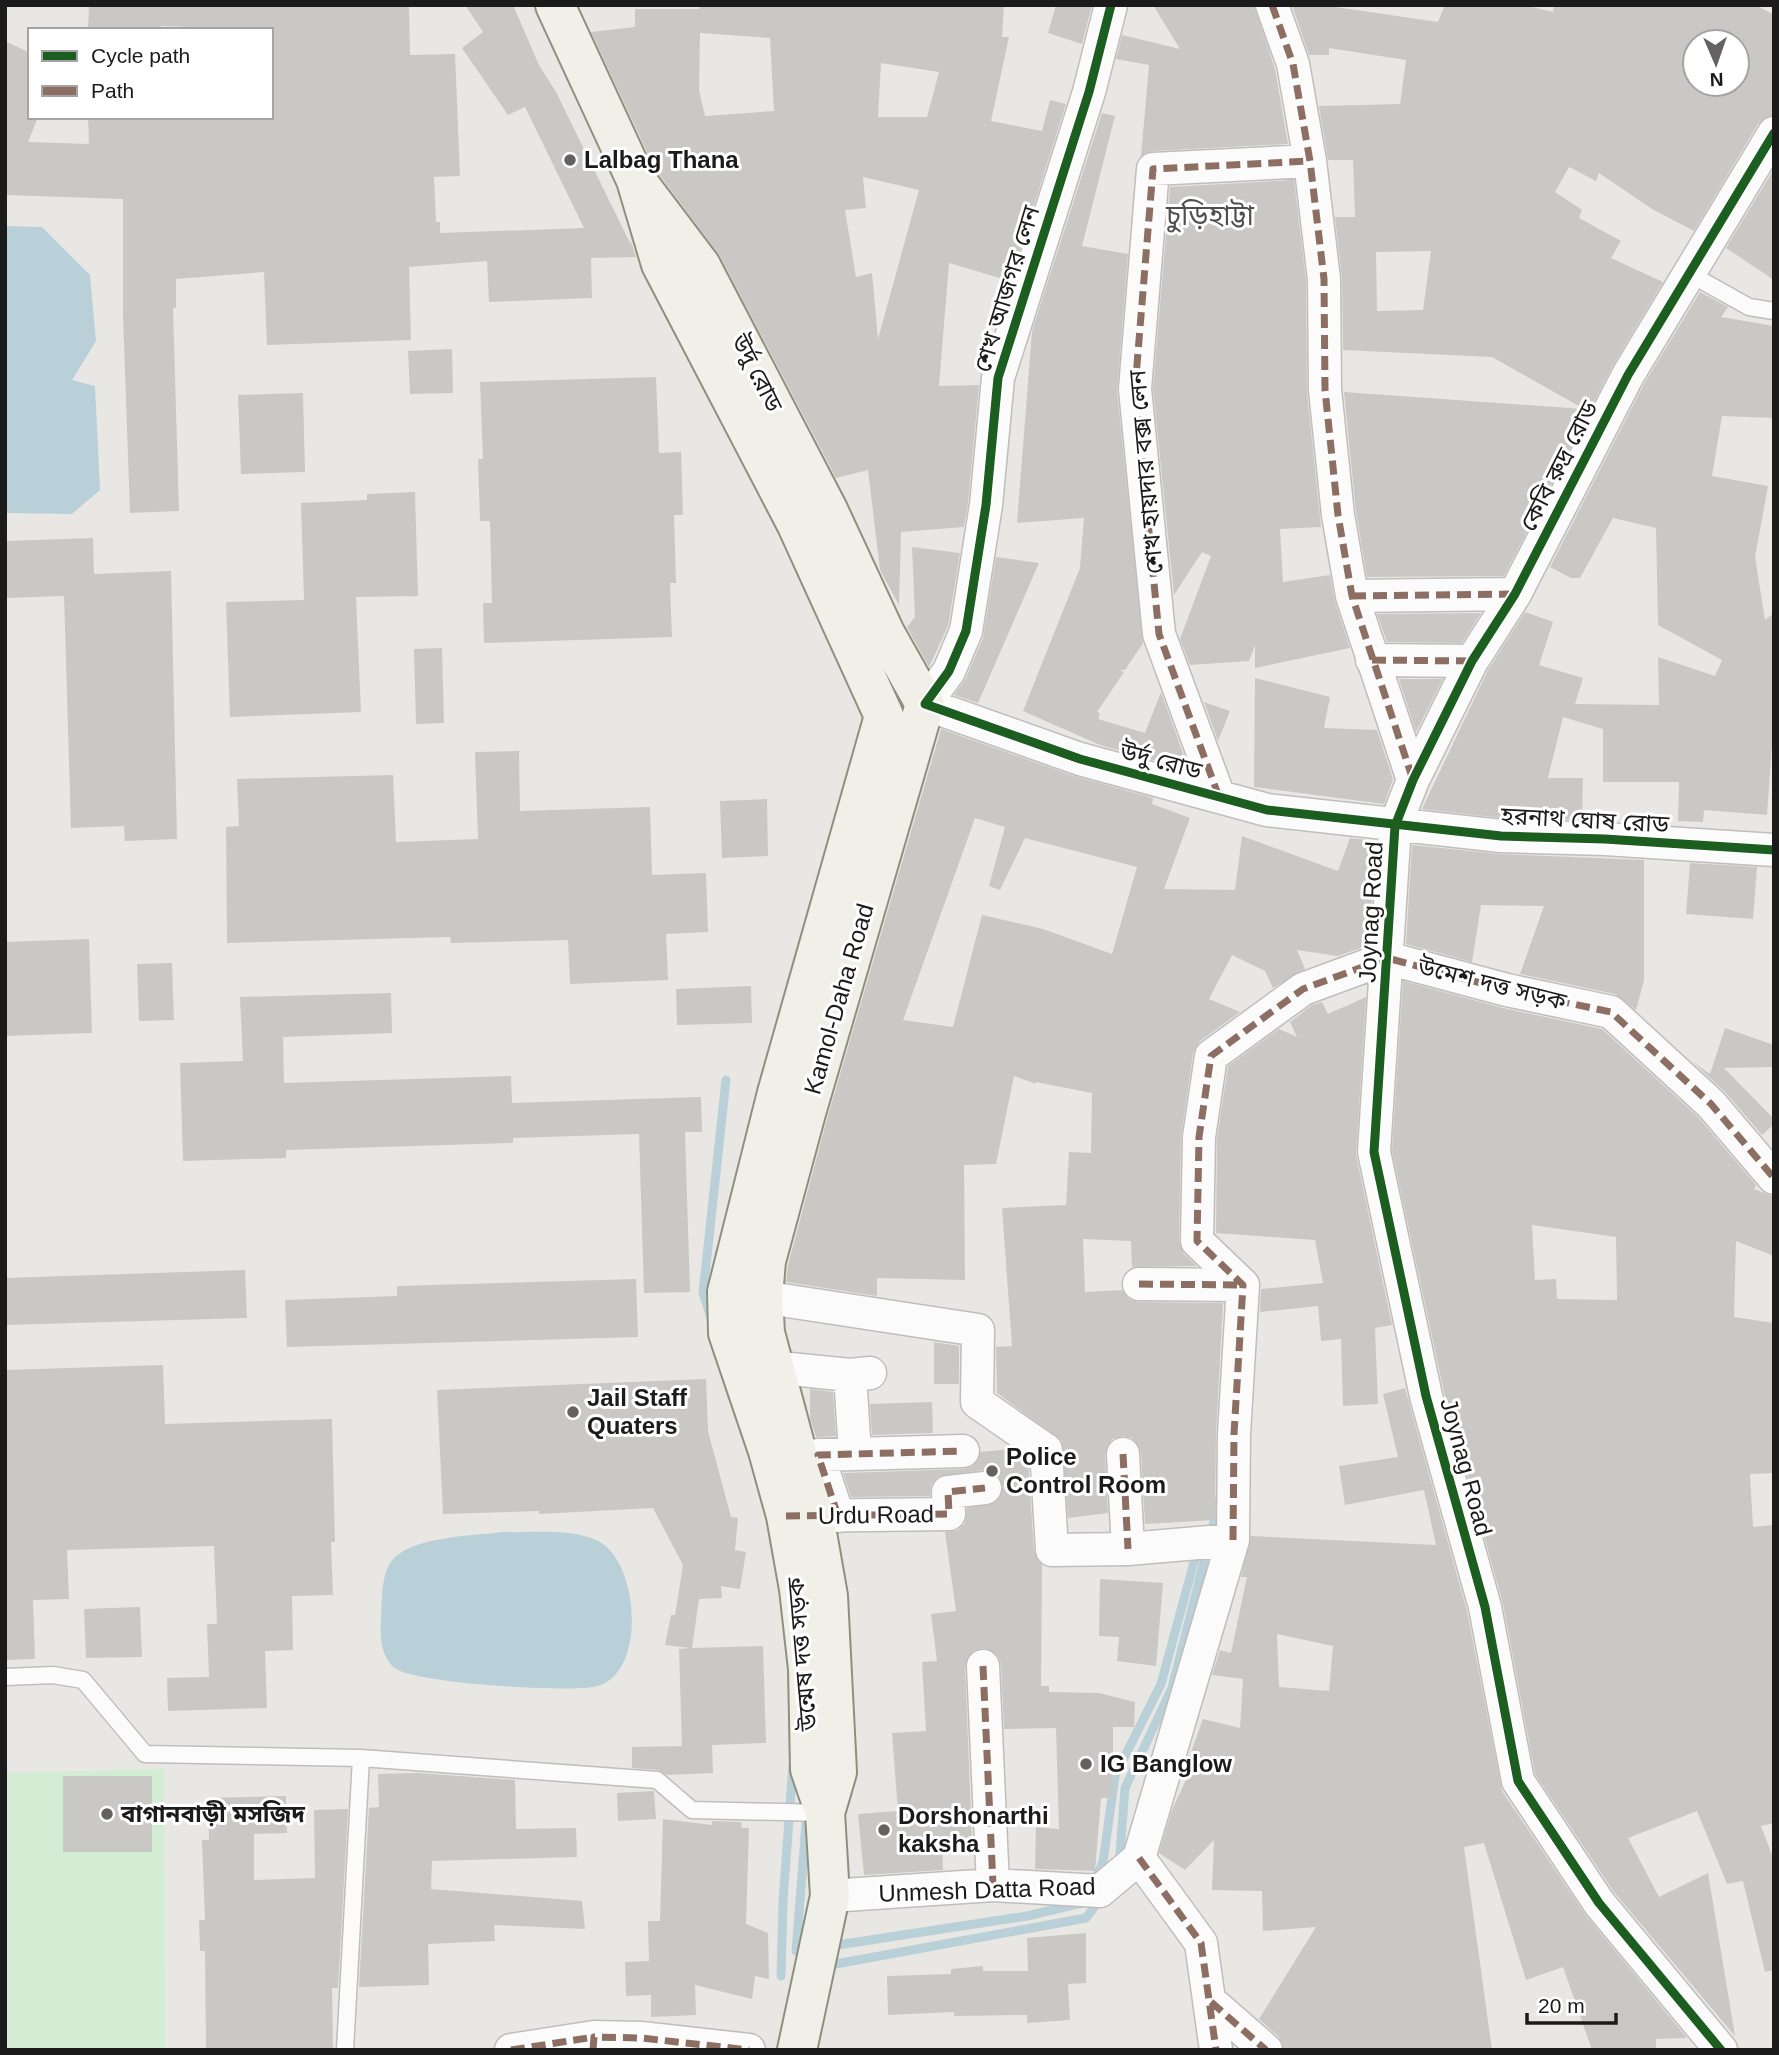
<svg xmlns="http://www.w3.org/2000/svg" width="1779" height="2055" font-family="Helvetica,'Noto Sans Bengali',sans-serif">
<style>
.park{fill:#d3edd5}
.water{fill:#bad0d8}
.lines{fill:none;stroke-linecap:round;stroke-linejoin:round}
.stream{stroke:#bad0d8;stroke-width:9}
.building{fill:#cac8c4;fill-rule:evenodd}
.service-casing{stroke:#bfbebc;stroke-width:19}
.minor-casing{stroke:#bfbebc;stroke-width:35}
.secondary-casing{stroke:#8e907e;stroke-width:42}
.service{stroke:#fcfbfb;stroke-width:16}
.minor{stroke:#fcfbfb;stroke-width:32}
.secondary{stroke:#f0f0e9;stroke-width:38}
.quiet{stroke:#8d6e63;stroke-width:7;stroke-dasharray:14 7;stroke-linecap:butt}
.cycleway-casing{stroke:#fff;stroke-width:13}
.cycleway{stroke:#1b5e20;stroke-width:9}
.poi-dot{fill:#636261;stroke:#fff;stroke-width:2.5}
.labels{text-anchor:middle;stroke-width:6;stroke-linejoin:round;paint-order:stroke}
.poi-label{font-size:24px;font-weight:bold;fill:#1b1b1b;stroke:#fff;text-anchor:start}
.street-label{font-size:24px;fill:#1b1b1b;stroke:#fff}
.quarter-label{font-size:28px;fill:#4e4e4e;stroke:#fff}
</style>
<rect width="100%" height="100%" fill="#e9e7e3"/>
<!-- park -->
<path class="park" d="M164 1769 165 2050H5V1773Z"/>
<!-- water -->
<path class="water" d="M5 226 42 227 90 275 96 341 72 380 95 386 100 490 72 514 5 513Z
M503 1532C532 1533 571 1528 598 1541 640 1561 648 1679 593 1687 565 1692 412 1684 393 1667 380 1654 380 1634 381 1617 382 1600 381 1581 389 1565 405 1536 473 1536 503 1532Z"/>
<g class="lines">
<!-- stream -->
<path class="stream" d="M711 1318 703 1293 726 1080
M807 1811 796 1951 810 1949
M1119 1866 1125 1788 1172 1688 1221 1494
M1094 1882 1103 1862 1115 1776 1161 1684 1197 1551
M831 1946 1027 1916 1082 1903
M825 1966 1086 1918 1101 1898
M781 1976 783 1901 793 1765"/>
</g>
<!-- building -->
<path class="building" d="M89 5H409L410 55 455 54 460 176 434 177 436 222H440V233L584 228 525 107 508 115 462 48 483 32 465 5H513L539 65 556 92 631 245 630 238 636 257 591 258 592 298 489 302 487 261 409 267 411 340 267 345 264 272 176 279V308H173L179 511 130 513 123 315V199L5 195V41L30 53V117H38L28 142 89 144 88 117H271V110L274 109 272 30 161 26V30H88Z
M699 5H1004L1002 37H1009L991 121 1042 131 1050 100 1066 104 1010 281 949 263 939 386 979 385 968 503 964 527 901 532 899 605 880 570 868 470 836 478 720 256 655 169 591 32 635 27V9H699ZM700 33 770 38 774 111 705 116 699 90ZM881 63 939 72 927 117H878ZM863 177 919 190 878 339 872 273 856 277 845 210 866 208Z
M1056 5H1092L1082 44 1048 33Z
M1153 5H1254L1275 69 1288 144 1152 151 1141 156 1149 65 1116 59 1122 35 1180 49Z
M1292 5H1322L1438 22 1445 5H1524L1553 12 1554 5H1756L1774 15V115L1758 124 1694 231 1652 209 1599 173 1596 181 1569 167 1555 192 1582 210 1579 218 1621 241 1611 258 1663 282 1612 367 1504 576 1367 577 1356 512 1344 392 1584 409 1492 357 1343 350 1342 279 1335 217H1355L1353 160H1328L1319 106 1400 104 1406 60 1329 48V55H1309ZM1695 42H1737V84H1695ZM1431 251 1423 310 1377 311 1376 252Z
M1102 113 1115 116 1082 246 1128 254 1117 391 1143 643 1125 670H1119L1124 672 1097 712 1100 713 1098 719 1145 733 1161 692 1189 770 1164 760 1163 763 1100 745 1023 711 1080 568 1084 518 1017 523 1032 331Z
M1774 169V280L1726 248Z
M1294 180 1306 280 1307 392 1321 527 1280 529 1283 582 1330 575 1335 602 1350 648 1255 668V645L1249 661 1190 665 1180 639 1211 556 1202 552 1174 595 1153 389 1170 187Z
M1700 292 1728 307 1721 317 1774 326V418L1722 416 1712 476 1768 486 1755 557 1765 620 1774 613V717L1767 815 1704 810 1703 822 1678 821 1679 782H1603V729L1563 717 1548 778H1583L1582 820 1502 818 1422 809 1488 670 1525 612 1553 622 1539 665 1583 678 1575 704 1659 705 1658 657 1715 676 1722 660 1658 625 1656 528 1613 518 1580 578H1571L1550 567 1644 384Z
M452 349 453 393 410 394 408 351Z
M656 377 659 453 681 452 683 515H674L676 583H670L672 637 484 643 483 603H492L490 521H480L478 459H483L480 382Z
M303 393 305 472 241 474 238 395Z
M415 492 418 596 356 597 361 712 230 717 226 602 304 600 301 503 367 500V494Z
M93 538 94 574 171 571 177 839 125 841 124 826 71 828 64 596 5 598V541Z
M912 547 960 553 948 626 929 667 907 627 915 617Z
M996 557 1039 563 978 703 954 695 966 678 983 638Z
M1481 613 1462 643 1387 642 1377 614Z
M442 648 444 723 416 724 414 649Z
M1255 678 1330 697 1324 728 1377 730 1393 779 1384 804 1254 787Z
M1399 679H1443L1416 732Z
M1204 702 1230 711 1218 741Z
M941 729 1074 776 1153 798 1152 804 1190 818 1164 889 1235 890 1242 836 1338 871 1350 838 1376 841 1369 945 1338 956 1297 950 1305 969 1273 988 1265 971 1232 955 1209 999 1240 1012 1200 1041 1193 1053 1181 1137 1179 1241 1184 1254 1197 1266 1132 1267 1131 1241 1083 1239 1085 1292 1122 1290 1129 1299 1139 1302 1223 1303 1216 1434 1215 1520 1145 1524 1141 1452 1132 1438 1123 1436 1112 1439 1105 1454 1108 1513 1068 1518 1062 1441 997 1393 996 1347 1012 1346 1002 1208 1066 1205 1069 1152 1091 1153 1092 1093 1036 1082V1084L1014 1076 996 1164 964 1165 965 1280 877 1278V1296L786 1282 788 1265 827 1119ZM975 818 1005 827 989 886 1000 890 1025 838 1137 867 1112 954 1043 929 982 915 953 1027 903 1020Z
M519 751 520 811 650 807 652 875 706 873 708 932 666 934 668 980 570 984 568 940 451 943 450 937 227 943 226 827 239 826 237 779 393 775 396 842 478 839 475 752Z
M767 799 768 856 722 858 720 801Z
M1412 845 1500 854 1644 860V980L1636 1010 1615 994 1520 974 1544 906 1481 905 1472 962 1406 944Z
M1690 863 1757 867 1753 919 1686 914Z
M89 939 92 1033 5 1036V942Z
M172 963 174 1020 139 1021 137 964Z
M1403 981 1503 1008 1602 1029 1698 1117 1756 1185 1754 1189 1774 1197V1256L1736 1241 1734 1317 1774 1323V1473L1750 1474 1753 1527 1774 1525V1823L1761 1826 1774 1860V1970L1765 1972 1743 1881 1727 1884 1697 1811 1628 1838 1659 1897 1708 1873 1735 2036 1614 1892 1535 1774 1503 1604 1444 1392 1392 1151ZM1532 1225 1616 1237 1617 1300 1557 1299 1556 1279 1535 1280Z
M751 986 752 1023 677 1025 676 989Z
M391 993 392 1033 283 1037 284 1083 511 1076 512 1103 701 1097 702 1132H685L690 1292 644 1293 639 1134 513 1138V1143L286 1150V1158L183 1161 180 1063 243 1061 240 997Z
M1366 997 1356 1155 1392 1325 1375 1328 1378 1404 1343 1406 1341 1339 1321 1341 1318 1306 1260 1312 1261 1289 1323 1283 1315 1240 1216 1233 1217 1139 1228 1066 1279 1029 1297 1037 1290 1022 1312 1005 1322 1002 1328 1014Z
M1725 1028 1774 1045V1067L1724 1068 1774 1119V1124L1762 1135 1725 1092 1693 1062 1710 1074Z
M245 1270 247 1318 5 1325V1278Z
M636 1279 638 1337 287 1347 285 1300 397 1296V1286Z
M934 1342 959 1346V1384H934Z
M163 1365 165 1424 332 1419 335 1542H331L333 1595 292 1596 293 1650 265 1651 267 1708 168 1711 167 1678 209 1677 207 1624H217L214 1546 67 1550 69 1599 33 1600 35 1659 5 1660V1370Z
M706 1379 708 1431 731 1517 738 1518 735 1550 746 1552 740 1589 721 1586 722 1598 699 1599 692 1648 763 1646 766 1743 712 1745 713 1773 667 1775 658 1770 632 1768V1747L682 1746 679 1649 690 1648 665 1645 671 1615H675L683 1565 653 1508 539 1514V1511L443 1514 437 1390Z
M1405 1388 1467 1611 1502 1791 1584 1913 1687 2038 1656 2039V2050H1592L1563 1967 1526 1980 1484 1843 1464 1847 1492 2050H1284L1279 2037 1259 2019 1316 1927 1263 1931 1262 1891 1212 1890 1214 1840 1185 1870 1159 1853 1172 1810 1193 1765 1187 1763 1203 1719 1240 1728 1243 1679 1212 1675 1220 1650 1231 1653 1247 1577H1241L1251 1536 1436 1545 1424 1490 1345 1505 1339 1466 1398 1457 1383 1394ZM1277 1634 1333 1646 1329 1691 1279 1687Z
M810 1389 833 1392 836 1436 816 1437 810 1418Z
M932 1402 933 1433 872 1435 870 1404Z
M1012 1449 1028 1460 1034 1551 1042 1565 1041 1686H1049V1692L1099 1693 1135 1702 1134 1727H1113V1798H1101L1095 1871 1035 1869 1036 1827 1059 1829 1056 1728 1004 1729 1001 1664 998 1656 983 1648 973 1651 965 1667 972 1838 942 1839 943 1870 864 1875 858 1814 898 1811 892 1733 926 1731 922 1662 937 1661 931 1614 956 1611 945 1532 958 1530 965 1523 967 1508 996 1502 1003 1487 999 1477 983 1470 938 1477 931 1485 930 1496 851 1497 843 1473 964 1469 973 1466 981 1452Z
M1100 1579 1163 1583 1156 1666 1117 1661 1119 1637 1099 1636Z
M140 1607 142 1657 86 1658 84 1609Z
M419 1773 515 1780 516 1829 576 1828 577 1857 432 1861 431 1889 582 1901 585 1929 494 1925 495 1941 428 1944 429 1985 359 1987 369 1808 379 1807 378 1774Z
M63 1776H152V1852H63Z
M654 1791 656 1819 618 1821 617 1793Z
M286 1796 287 1833 254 1834V1880L315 1878 314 1810 348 1809 338 1988H332L333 2050H206L205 1951H200L199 1920H205L202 1840H209L208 1798Z
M663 1819 712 1825V1821L741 1822 742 1828H749L746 1924 768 1933 769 1979 755 1976 752 1999 695 1985 696 2015 651 2017V1995L626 1996 625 1962 649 1961 648 1921H660Z
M1086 1933V1983L1068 1984 1070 2020 1027 2023V2015L954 2016V2012L888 2015 887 1976 951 1974V1969L983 1966V1971H1028L1027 1938Z"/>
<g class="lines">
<!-- service casing -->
<g class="service-casing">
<path id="service" d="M1690 274 1749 307 1774 311
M5 1677 53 1675 83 1680 145 1754 361 1758 657 1780 692 1810 824 1813
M345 2050 361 1758"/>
</g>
<!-- minor casing -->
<g class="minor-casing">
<path id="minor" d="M1111 5 1089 92 998 378 986 505 966 631 949 671 925 704 1080 759 1267 810 1501 836 1605 839 1774 850
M1272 5 1293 64 1310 161 1324 279 1325 390 1338 515 1352 596 1413 780
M1352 596 1515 594
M1372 660 1472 661
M1219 797 1159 634 1135 389 1153 169 1310 161
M1139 1284 1243 1285
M742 1294 978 1330 977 1402 1046 1450 1052 1550 1128 1549 1233 1540
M751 1365 850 1375 870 1373
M850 1375 855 1453
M1123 1454 1128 1549
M791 1516 949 1514 948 1492 985 1488
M838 1516 818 1455 963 1451
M983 1666 993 1885
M1139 1858 1201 1943 1216 2050
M830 1896 993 1885 1100 1891 1139 1858 1233 1540 1234 1434 1243 1285 1197 1241 1199 1137 1211 1056 1303 989 1387 958 1507 990 1611 1012 1711 1104 1774 1178
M1211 2002 1266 2050
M511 2050 594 2037
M593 2050 594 2037 641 2038 749 2050
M1721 2050 1599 1903 1518 1781 1485 1607 1426 1396 1374 1152 1395 826 1413 780 1472 661 1515 594 1628 375 1774 133"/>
</g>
<!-- secondary casing -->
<g class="secondary-casing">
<path id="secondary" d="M555 5 636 180 661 264 797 525 884 716
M636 180 701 266 828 510 885 633 925 704 806 1113 766 1261 763 1297 765 1333 814 1516 828 1596 837 1772 825 1813
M797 2050 830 1896 825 1813 810 1769 808 1669 799 1589 786 1516 768 1451 728 1333 727 1292 777 1093 884 716"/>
</g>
<!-- service -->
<use href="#service" class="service"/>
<!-- minor -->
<use href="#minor" class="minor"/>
<!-- secondary -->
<use href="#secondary" class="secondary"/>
<!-- quiet -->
<path class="quiet" d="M1272 5 1293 64 1310 161 1324 279 1325 390 1338 515 1352 596 1413 780
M1352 596 1515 594
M1372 660 1472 661
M1219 797 1159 634 1135 389 1153 169 1310 161
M1139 1284 1243 1285
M1123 1454 1128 1549
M786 1516 949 1514 948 1492 985 1488
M838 1516 818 1455 963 1451
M1233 1540 1234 1434 1243 1285 1197 1241 1199 1137 1211 1056 1303 989 1387 958 1507 990 1611 1012 1711 1104 1774 1178
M983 1666 993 1885
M1139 1858 1201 1943 1216 2050
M1211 2002 1266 2050
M511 2050 594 2037
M593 2050 594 2037 641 2038 749 2050"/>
<!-- cycleway casing -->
<g class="cycleway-casing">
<path id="cycleway" d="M1111 5 1089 92 998 378 986 505 966 631 949 671 925 704 1080 759 1267 810 1501 836 1605 839 1774 850
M1721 2050 1599 1903 1518 1781 1485 1607 1426 1396 1374 1152 1395 826 1413 780 1472 661 1515 594 1628 375 1774 133"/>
</g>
<!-- cycleway -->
<use href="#cycleway" class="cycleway"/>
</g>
<!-- markers -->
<g class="poi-dot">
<circle cx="570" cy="160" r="7"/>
<circle cx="573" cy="1412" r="7"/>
<circle cx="992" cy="1471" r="7"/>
<circle cx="1086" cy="1764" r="7"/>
<circle cx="107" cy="1814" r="7"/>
<circle cx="884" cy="1830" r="7"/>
</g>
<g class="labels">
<!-- poi labels -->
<g class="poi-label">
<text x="584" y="168">Lalbag Thana</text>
<text x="587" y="1406">Jail Staff<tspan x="587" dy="28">Quaters</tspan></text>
<text x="1006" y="1465">Police<tspan x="1006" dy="28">Control Room</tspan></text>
<text x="1100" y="1772">IG Banglow</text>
<text x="121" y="1822">বাগানবাড়ী মসজিদ</text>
<text x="898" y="1824">Dorshonarthi<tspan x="898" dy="28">kaksha</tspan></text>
</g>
<!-- street labels -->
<g class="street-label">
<text transform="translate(1007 289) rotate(-73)" y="8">শেখ আজগর লেন</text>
<text transform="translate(757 373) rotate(63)" y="8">উর্দু রোড</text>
<text transform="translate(1559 466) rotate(-63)" y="8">কেবি রুদ্র রোড</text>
<text transform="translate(1146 472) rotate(-95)" y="8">শেখ হায়দার বক্স লেন</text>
<text transform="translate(1161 761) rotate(15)" y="8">উর্দু রোড</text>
<text transform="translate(1585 820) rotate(3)" y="8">হরনাথ ঘোষ রোড</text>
<text transform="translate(1371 912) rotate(-87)" y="8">Joynag Road</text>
<text transform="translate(1492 984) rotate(14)" y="8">উমেশ দত্ত সড়ক</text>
<text transform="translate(839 999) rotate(-74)" y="8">Kamol-Daha Road</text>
<text transform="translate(1466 1467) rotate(75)" y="8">Joynag Road</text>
<text transform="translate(876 1515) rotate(-1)" y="8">Urdu Road</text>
<text transform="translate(802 1654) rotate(-95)" y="8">উন্মেষ দত্ত সড়ক</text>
<text transform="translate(987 1890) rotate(-2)" y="8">Unmesh Datta Road</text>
</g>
<!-- quarter labels -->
<g class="quarter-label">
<text x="1210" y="225">চুড়িহাট্টা</text>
</g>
</g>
<!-- border -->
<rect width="1779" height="2055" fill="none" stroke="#1b1b1b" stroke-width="14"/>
<!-- legend -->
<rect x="28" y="28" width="245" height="91" fill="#ffffff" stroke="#a4a4a4" stroke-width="2"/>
<rect x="42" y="51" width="35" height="10" fill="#1b5e20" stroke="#a4a4a4" stroke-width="2"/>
<text x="91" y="63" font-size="21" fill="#1b1b1b">Cycle path</text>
<rect x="42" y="86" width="35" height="10" fill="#8d6e63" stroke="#a4a4a4" stroke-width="2"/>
<text x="91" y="98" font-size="21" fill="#1b1b1b">Path</text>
<!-- north arrow -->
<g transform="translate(1716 63) rotate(178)"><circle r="33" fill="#ffffff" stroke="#a4a4a4" stroke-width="2"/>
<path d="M0-5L12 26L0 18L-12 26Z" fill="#636261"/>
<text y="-10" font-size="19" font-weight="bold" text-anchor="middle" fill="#1b1b1b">N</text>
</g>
<!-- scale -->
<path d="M1527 2013v10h89v-10" fill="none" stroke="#1b1b1b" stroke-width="3.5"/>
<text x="1538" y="2013" font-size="21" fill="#1b1b1b" stroke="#ffffff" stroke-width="5" paint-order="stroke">20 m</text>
</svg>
